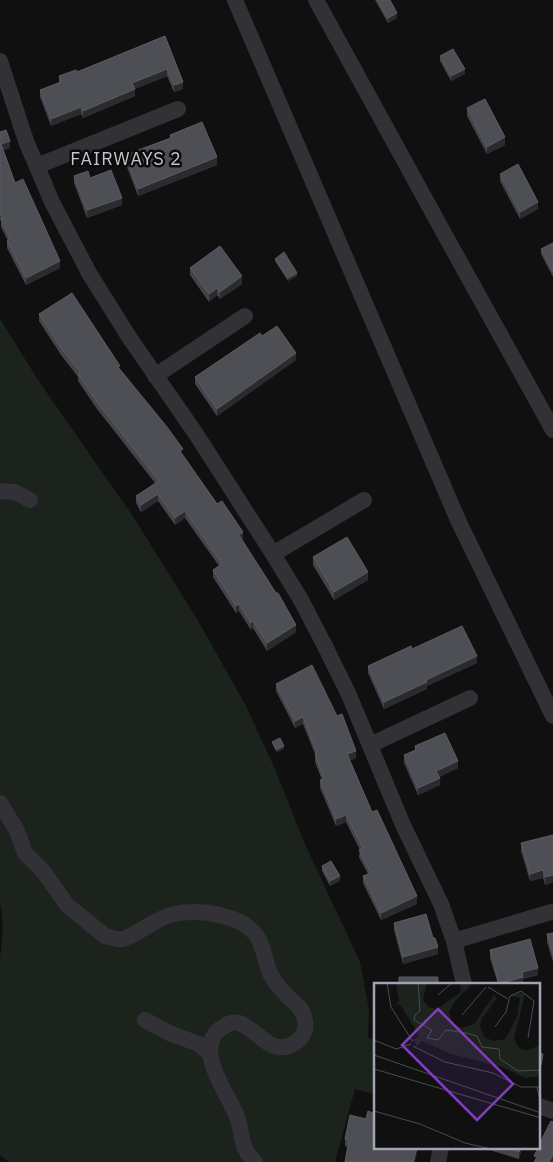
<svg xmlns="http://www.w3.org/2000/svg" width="553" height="1162" font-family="'IBM Plex Sans',sans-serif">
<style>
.green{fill:#1c231d}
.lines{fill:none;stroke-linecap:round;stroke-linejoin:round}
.minor{stroke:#313136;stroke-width:16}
.wall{fill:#434449}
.shaded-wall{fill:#2a2b2e}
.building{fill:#4d4f54;stroke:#5a5c63}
.labels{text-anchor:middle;stroke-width:5;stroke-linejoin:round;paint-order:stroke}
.neighbourhood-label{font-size:18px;letter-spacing:1px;fill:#c2c4ce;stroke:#0b0b0c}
.inset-road{fill:none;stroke:#4a4c51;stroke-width:1}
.view{fill:#813ebd;fill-opacity:0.15;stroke:#813ebd;stroke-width:2.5}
.inset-edge{fill:none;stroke:#a1a5b2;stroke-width:2.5}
</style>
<rect width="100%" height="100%" fill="#101011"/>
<!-- green -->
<path class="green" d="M0 319 38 380 134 518 197 619 246 706 275 769 304 842 360 962 369 1010 368 1038 375 1039V1094L355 1089 335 1162H9L0 1155V957C3 938 4 921 0 902Z"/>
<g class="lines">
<!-- minor -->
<path class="minor" d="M235 0 458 520 553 716
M316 0 440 226 553 430
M0 61 26 141 52 202 89 273 129 337 196 434 273 554 301 600 325 646 349 695 403 825 441 904 454 941 464 984
M37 166 178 109
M155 376 245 316
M0 491 15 492 30 500
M273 554 364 500
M370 745 470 698
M0 803 17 831 25 853 43 871 67 905 105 936 117 939H123C141 933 155 918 174 914 199 909 244 914 258 938 265 950 265 965 272 977 278 989 291 999 300 1008 304 1015 307 1022 305 1030 303 1036 299 1041 293 1044 271 1057 256 1028 239 1023 231 1021 225 1025 219 1030 194 1051 229 1095 237 1117 244 1136 239 1147 255 1162
M454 941 551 912
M145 1020 169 1033 199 1044 210 1054
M539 1106 553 1111
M438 1162 441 1148"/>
</g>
<!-- wall -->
<path class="wall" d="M375 0H390L397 18 388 23Z
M165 36 183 89 174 92 167 76 135 89V96L83 118 81 114 51 126 40 97V90L59 83V76L77 72Z
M440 56 465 74 451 81 440 61Z
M467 108 505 145 487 154 467 116Z
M0 132 10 148 3 150 15 183 60 268 26 285 7 248V241H8L1 227V221L0 219Z
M170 135 217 165 138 196 125 162V155L170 138Z
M500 174 538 209 520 219 500 181Z
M74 176 90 178 122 205 87 218 74 183Z
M553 243V277L541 254V249Z
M275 259 297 276 288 281 275 261Z
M190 268 242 284 220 299 217 295 209 302 190 275Z
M39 314 120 370 243 539 242 540 296 632 267 651 253 628 251 630 239 611 236 613 213 577V570L219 566 185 518 175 525 158 501 141 512 136 503V496L155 483 97 409 78 381V377L61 355 39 321Z
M296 360 217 416 195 384V377Z
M313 557 368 580 334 600 313 565Z
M412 649 477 663 427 686V689L384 709 368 673V666Z
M276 684 356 758 350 760 372 812 417 904 381 920 363 883V876L368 874 359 857 360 850 346 822 336 826 320 788V780H322L315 762V754L303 724 295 728 276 691Z
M415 746 458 768 439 777 440 785 418 795 404 763V755L415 751Z
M553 835V882L545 885 543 878 530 881 521 851V843Z
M322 866 340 881 330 886 322 871Z
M394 923 438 954 403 964 394 930Z
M553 933V962L547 942V934Z
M490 950 538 975 523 979V984H498L490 958Z
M345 1139 415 1162 345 1146Z
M483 1148H522L519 1159Z"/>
<!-- shaded-wall -->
<path class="shaded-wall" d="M397 13V18L388 23V18Z
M167 69V76L135 89V96L83 118V111L132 83Z
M465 69V74L451 81V76Z
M183 82V89L174 92V85Z
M81 107V114L51 126V119Z
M505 137V145L487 154V147Z
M10 141V148L1 151V144Z
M217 157V165L138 196V189Z
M122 198V205L87 218V210Z
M538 202V209L520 219V212Z
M60 261V268L26 285V278Z
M297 273V276L288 281V278Z
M242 276V284L220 299V292Z
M217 288V295L209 302V294Z
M296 353V360L217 416V409Z
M158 494V501L141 512V505Z
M185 511V518L175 525V518Z
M243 532V539L239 543V535Z
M368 572V580L334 600V592Z
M239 604V611L236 613V606Z
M253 621V628L251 630V623Z
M296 625V632L267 651V643Z
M477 656V663L427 686V689L384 709V702L426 680Z
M303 717V724L295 728V721Z
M284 746V749L276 753V750Z
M356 751V758L347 762V754Z
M458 761V768L436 778V771Z
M440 778V785L418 795V788Z
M346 815V822L336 826V819Z
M543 870V878L530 881V874Z
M553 875V882L545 885V877Z
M340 876V881L330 886V881Z
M417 896V904L381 920V913Z
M438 947V954L403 964V957Z
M538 968V975L523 979V984H499L522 972Z
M417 1148H418L415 1162H413Z
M520 1148H522L519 1159V1152Z
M553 1155V1162H549Z"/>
<!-- building -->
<path class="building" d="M377 0H390L397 13 388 18Z
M165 36 183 82 174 85 167 69 132 83 135 89 83 111 81 107 51 119 40 90 61 82 59 76 76 70 77 72Z
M453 49 465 69 451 76 440 56Z
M485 99 505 137 487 147 467 108Z
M202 122 217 157 138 189 125 155 171 138 170 135Z
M6 130 10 141 1 144 15 183 23 179 60 261 26 278 7 241 10 239 1 219 3 218 0 212V132Z
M518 164 538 202 520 212 500 174Z
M111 170 122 198 87 210 74 176 88 171 90 178Z
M553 243V272L541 249Z
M220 246 242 276 220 292 217 288 209 294 190 268Z
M284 252 297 273 288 278 275 259Z
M72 293 120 366 118 367 167 427 183 449 180 451 217 504 222 501 243 532 239 535 276 593H278L296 625 267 643 253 621 251 623 239 604 236 606 213 570 222 564 185 511 175 518 158 494 141 505 136 496 159 481 97 402 78 374 80 372 61 348 39 314Z
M277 326 296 353 217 409 195 377 260 333 262 336Z
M347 537 368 572 334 592 313 557Z
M462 626 477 656 426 680 427 682 384 702 368 666 411 646 412 649Z
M312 665 337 716 342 714 356 751 347 754 372 812 377 810 417 896 381 913 363 876 371 873 359 850 363 848 346 815 336 819 320 780 324 779 315 754 317 753 303 717 295 721 276 684Z
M445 733 458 761 436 771 440 778 418 788 404 755 416 750 415 746Z
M280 738 284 746 276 750 272 742Z
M553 835V875L545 877 543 870 530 874 521 843Z
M331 861 340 876 330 881 322 866Z
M426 914 433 938H435L438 947 403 957 394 923Z
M553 933V954L547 934Z
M530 939 538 968 522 972 523 977 499 984 490 950Z
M399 977H438V984H399Z
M539 1053 543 1054 541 1065 539 1064Z
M376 1102V1148H417L413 1162H345L349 1140 345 1139 350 1115 366 1119 368 1111 373 1113Z
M551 1121 553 1122V1155L549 1162H534L537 1157 534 1156 538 1148H539V1145Z
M507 1148H520L519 1152Z"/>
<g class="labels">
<!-- neighbourhood labels -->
<g class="neighbourhood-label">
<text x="126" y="165">FAIRWAYS 2</text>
</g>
</g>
<!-- overview -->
<g transform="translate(374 983)">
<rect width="166" height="166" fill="#101011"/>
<path d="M22 0H53L49 17 54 24 63 26 87 9 86 0H99L82 17 75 29 78 40 88 45 100 41 120 12 123 15 107 37 106 44 111 55 121 58 131 56 143 34 146 15 137 13 144 9 151 11 140 55 144 64 152 68 166 62V93L151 95 128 84 77 71 48 58 43 63 39 57 45 53 40 44 26 21 19 23 25 19Z" fill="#1c231d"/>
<path class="inset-road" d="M13 0 17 24 39 59M44 0 46 28 41 32 40 37 58 47 53 55 64 57 72 47 92 50 103 53 108 64 125 66 126 76 144 88 167 87M114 4 134 16M64 12 78 0M88 32 112 4M121 44 132 29 136 13 147 8 160 18 154 55M0 57 22 66 37 61M39 63 71 79 119 90 147 104H167M0 72 167 130M0 86 167 135M163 104 167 121M0 128 46 141 91 160 117 166"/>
<path class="view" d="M64 26 139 101 103 137 28 62Z"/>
<rect width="166" height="166" class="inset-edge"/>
</g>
</svg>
